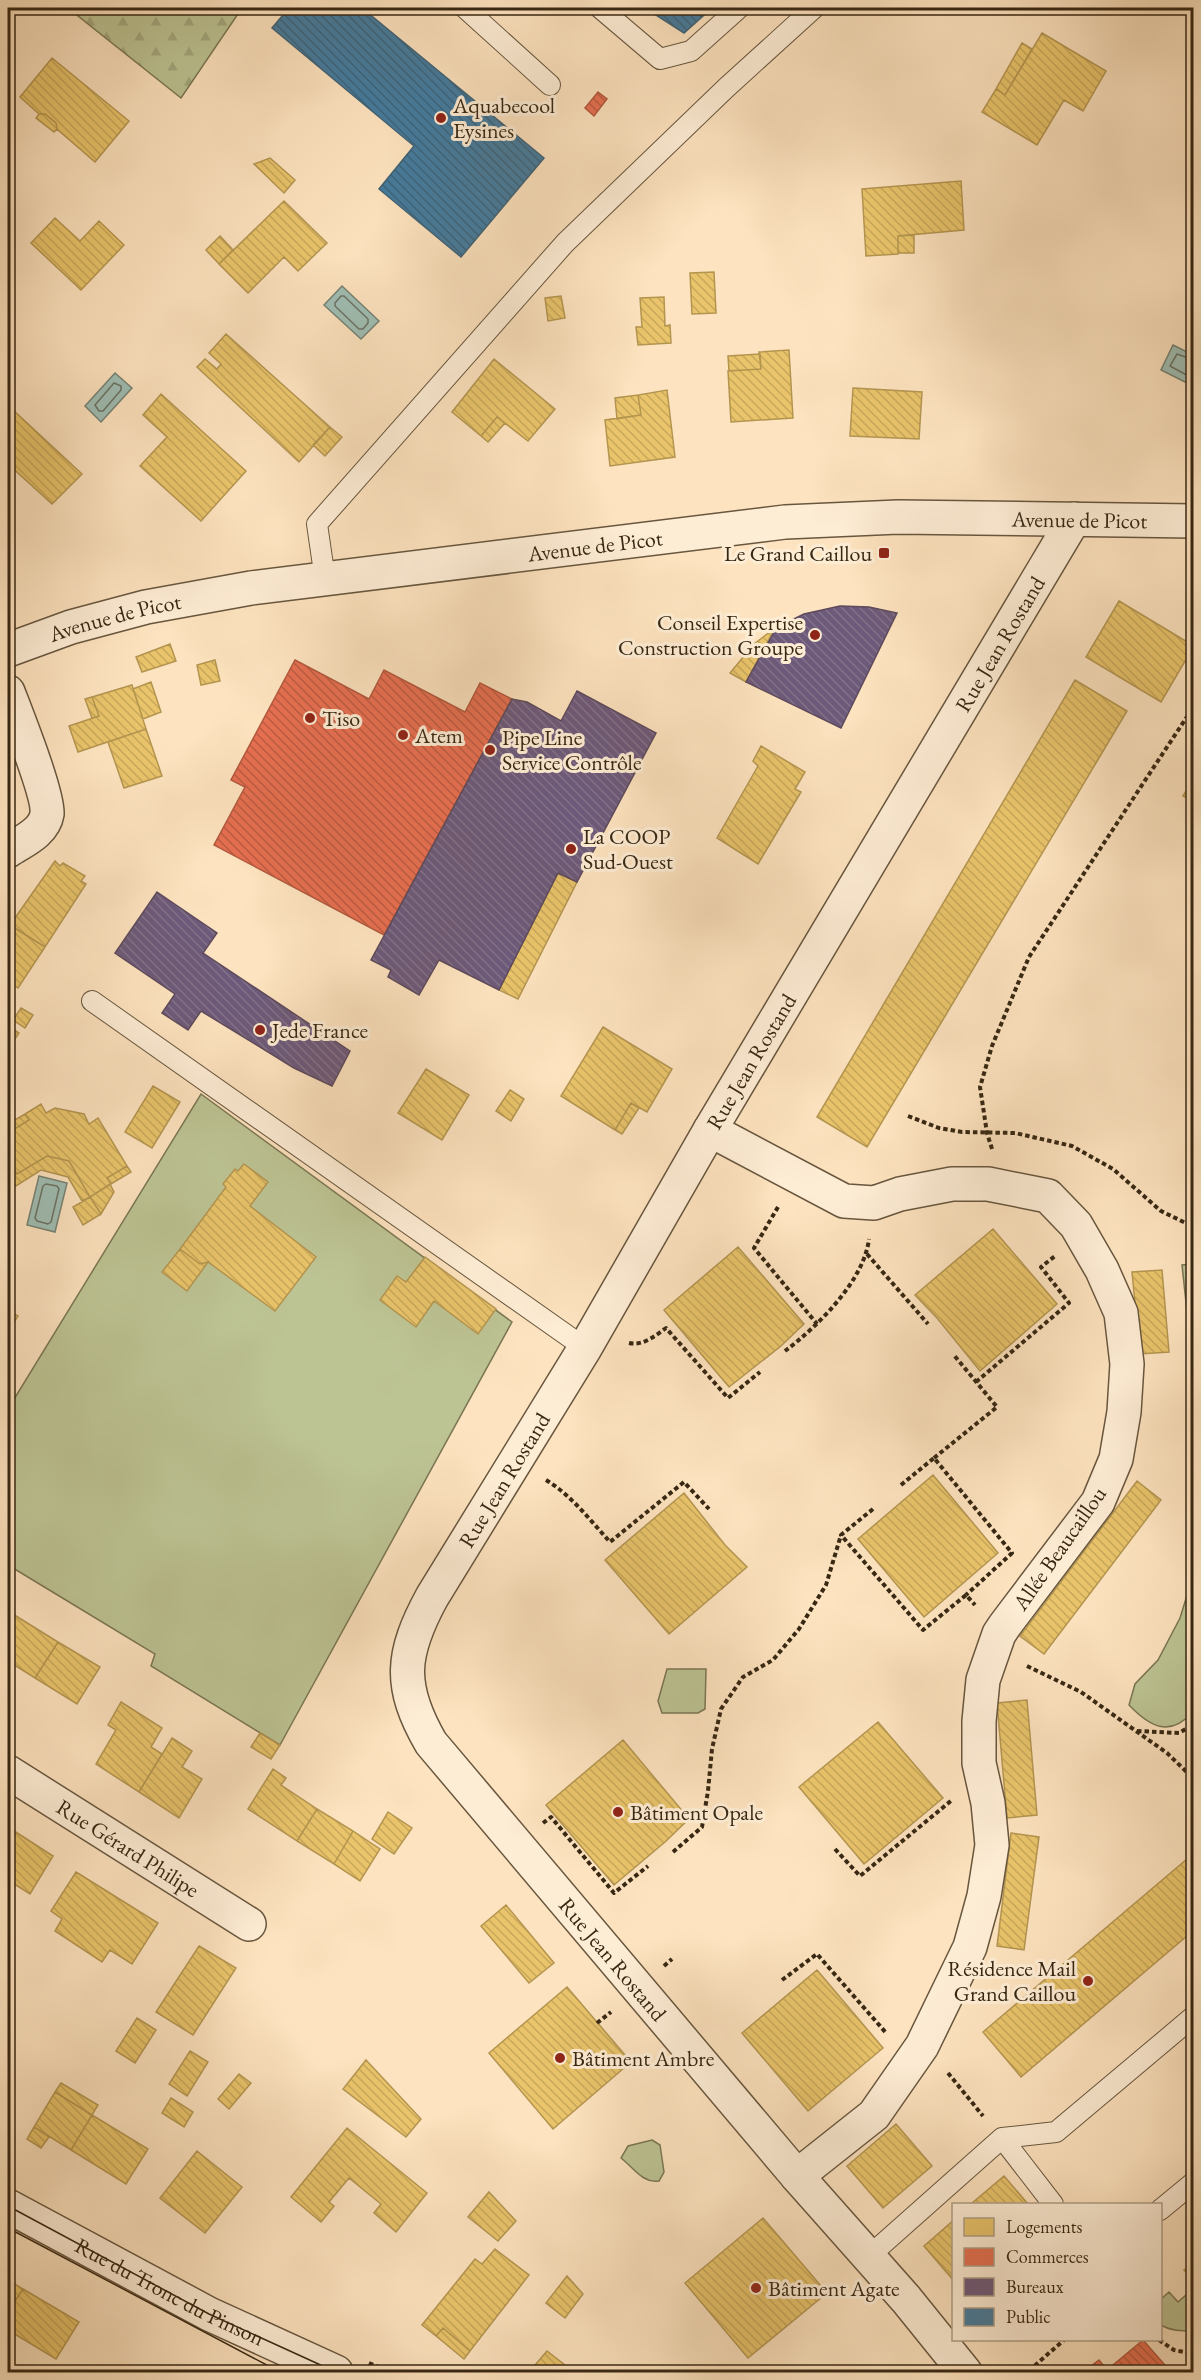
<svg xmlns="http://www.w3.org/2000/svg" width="1201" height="2380" font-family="'EB Garamond',serif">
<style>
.forest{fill:url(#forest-firs);stroke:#7a7654;stroke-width:1.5}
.green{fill:#bdc494;stroke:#7a7654;stroke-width:1.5}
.water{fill:#9fbeb4;stroke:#758274;stroke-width:1.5}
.homes{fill:url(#homes-back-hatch);stroke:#b49550;stroke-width:1.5}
.shops{fill:url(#shops-back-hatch);stroke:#b2593e;stroke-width:1.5}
.offices{fill:url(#offices-back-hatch);stroke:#5d4a5b;stroke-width:1.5}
.public{fill:url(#public-back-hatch);stroke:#416274;stroke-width:1.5}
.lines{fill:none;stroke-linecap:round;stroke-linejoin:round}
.shore{stroke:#6b7264;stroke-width:1.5}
.service-casing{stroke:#68563e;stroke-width:22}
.minor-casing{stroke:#68563e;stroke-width:36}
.tertiary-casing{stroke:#68563e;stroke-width:36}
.path{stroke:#372713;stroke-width:4;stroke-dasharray:4.5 3;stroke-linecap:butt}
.service{stroke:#feedd5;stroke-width:20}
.minor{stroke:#feedd5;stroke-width:33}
.tertiary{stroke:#feedd5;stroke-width:33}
.tram{stroke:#372713;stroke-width:1.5}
.poi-dot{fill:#8f2418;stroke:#feedd5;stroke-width:2}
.labels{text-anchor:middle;stroke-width:6;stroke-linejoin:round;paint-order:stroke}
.poi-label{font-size:22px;fill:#372713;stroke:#feedd5;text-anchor:start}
.street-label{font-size:22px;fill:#372713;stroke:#feedd5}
</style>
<defs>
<pattern id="forest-firs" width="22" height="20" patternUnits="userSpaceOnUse" patternTransform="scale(1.5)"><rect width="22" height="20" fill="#bdc494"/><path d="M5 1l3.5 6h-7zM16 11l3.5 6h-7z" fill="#a3a87f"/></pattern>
<pattern id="homes-back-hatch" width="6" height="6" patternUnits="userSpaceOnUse" patternTransform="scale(1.5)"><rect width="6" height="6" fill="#e9c46a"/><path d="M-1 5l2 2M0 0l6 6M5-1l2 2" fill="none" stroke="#c8a85b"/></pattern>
<pattern id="shops-back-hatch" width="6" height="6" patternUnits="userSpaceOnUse" patternTransform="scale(1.5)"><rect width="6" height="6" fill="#e76f51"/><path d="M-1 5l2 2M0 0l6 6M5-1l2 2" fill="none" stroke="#bc5b42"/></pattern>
<pattern id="offices-back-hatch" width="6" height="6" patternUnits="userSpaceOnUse" patternTransform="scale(1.5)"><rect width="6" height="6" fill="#6d597a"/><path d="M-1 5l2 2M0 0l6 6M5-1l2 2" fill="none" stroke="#82728a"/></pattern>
<pattern id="public-back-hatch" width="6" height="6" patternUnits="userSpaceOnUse" patternTransform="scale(1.5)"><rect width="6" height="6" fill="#457b9d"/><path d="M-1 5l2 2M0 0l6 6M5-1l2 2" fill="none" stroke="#3a657f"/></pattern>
</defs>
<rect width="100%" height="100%" fill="#fde3bf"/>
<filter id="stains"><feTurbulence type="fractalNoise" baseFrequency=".00333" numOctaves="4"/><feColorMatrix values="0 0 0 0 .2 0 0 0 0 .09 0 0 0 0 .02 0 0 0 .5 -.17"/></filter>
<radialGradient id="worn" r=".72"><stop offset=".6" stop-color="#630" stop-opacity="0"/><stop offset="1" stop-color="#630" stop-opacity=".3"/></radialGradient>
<!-- forest -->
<path class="forest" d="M68 8H242L181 98Z"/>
<!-- green -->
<path class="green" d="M201 1094 512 1322 280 1745 151 1666 155 1654 8 1565V1409Z
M1193 1264 1194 1349H1191L1182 1265Z
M1193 1576V1712C1170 1737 1151 1728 1129 1705L1135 1684 1158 1660 1180 1618Z
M667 1669H706L705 1709 698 1713H662L658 1701Z
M652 2140 660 2145 664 2172 659 2181C643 2184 633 2167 621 2158L628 2146Z
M1193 2289V2331C1182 2331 1171 2331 1161 2325V2299L1169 2292 1178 2302Z"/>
<!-- water -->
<path class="water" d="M342 286 379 321 361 339 324 305Z
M1173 345 1193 355V386L1161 370Z
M115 373 132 388 101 422 85 406Z
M39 1176 67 1183 55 1232 27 1225Z"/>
<!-- homes -->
<path class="homes" d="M1042 33 1106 71 1083 111 1064 100 1037 145 982 112 996 89 1005 95Z
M1022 43 1032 49 1005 95 996 89Z
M52 58 129 121 95 162 57 129 56 123 45 114H39L20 97Z
M39 114H45L56 123 57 129 54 132 36 118Z
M270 158 295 180 284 193 254 164Z
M961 181 964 230 898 236V254L866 256 862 189Z
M284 201 327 243 298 271 284 257 248 293 219 264Z
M55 218 80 241 99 221 124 245 81 290 31 243Z
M914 235V253H898V236Z
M220 236 233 250 219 264 206 250Z
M714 272 716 313 692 314 690 273Z
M561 296 565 318 548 321 545 298Z
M664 297 665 326 670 325 671 343 638 345 636 327H642L640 298Z
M226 334 330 427 299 462 197 367 205 359 217 369 221 364 209 353Z
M789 350 793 418 731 422 728 371 761 369 759 352Z
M760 354 761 369 729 371 728 356Z
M494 359 555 409 528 441 497 417 481 436 452 412Z
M853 388 922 392 919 439 850 436Z
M667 390 675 457 610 466 605 420 641 415 638 395Z
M161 394 246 471 201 521 140 466 167 437 143 415Z
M638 395 641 415 617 419 615 398Z
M12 409 82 474 52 504 8 464V414Z
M497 417 505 423 488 442 481 436Z
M330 427 342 437 325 456 313 445Z
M1119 601 1194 646 1161 702 1086 657Z
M775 628 746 682 730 673 754 644Z
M170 644 176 661 142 672 136 657Z
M215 660 220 681 201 685 197 665Z
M1075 680 1127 711 867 1147 817 1117Z
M151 682 161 712 143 719 133 689Z
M132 685 146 729 78 752 69 726 99 716 92 697Z
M92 697 99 716 92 718 85 699Z
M146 729 162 776 124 788 108 742Z
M761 746 805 772 795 789 801 792 758 864 717 838 758 766 753 761Z
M1194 778V802L1183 796Z
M55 861 60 866 63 863 85 876 81 881 86 884 45 947 10 925Z
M558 873 577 882 518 999 499 990Z
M10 925 45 947 18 988 8 981V929Z
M21 1008 33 1015 25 1028 13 1020Z
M8 1026 19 1033 11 1045 8 1043Z
M603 1027 672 1069 647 1112 631 1103 615 1130 561 1096Z
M426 1069 469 1095 442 1140 398 1113Z
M153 1086 180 1102 152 1148 125 1132Z
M510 1090 524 1099 511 1121 496 1111Z
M631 1103 639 1108 622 1134 615 1130Z
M41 1104 46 1113 55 1108 84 1114 89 1124 98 1118 127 1166 107 1178 111 1184 90 1197 69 1161 47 1156 17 1174 8 1158V1133L29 1120 25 1114Z
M25 1114 29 1120 8 1133V1124Z
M47 1156 69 1161 90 1197 82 1201 68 1177 41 1170 16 1186 8 1171V1158L17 1174Z
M244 1164 268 1182 250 1206 316 1257 275 1311 208 1262 200 1264 180 1249 226 1187 223 1184 235 1169 238 1171Z
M127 1166 131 1172 111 1184 107 1178Z
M110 1184 114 1192 101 1214 90 1197Z
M90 1197 101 1214 83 1225 73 1207Z
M993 1229 1057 1304 980 1371 937 1318 915 1295Z
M738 1247 804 1324 781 1346 729 1387 664 1310Z
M180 1249 200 1264 208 1262 187 1291 162 1272Z
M425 1257 496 1309 478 1334 434 1301 416 1327 380 1300 397 1276 406 1282Z
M1162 1270 1169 1352 1140 1354 1132 1272Z
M8 1310 18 1316 8 1332Z
M933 1475 998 1553 924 1617 858 1539Z
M1137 1481 1161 1500 1044 1654 1020 1636Z
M684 1493 725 1545 747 1567 669 1634 605 1560Z
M8 1565 15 1569 8 1582Z
M8 1611 58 1642 35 1678 8 1661Z
M58 1642 100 1667 77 1704 35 1678Z
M1027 1700 1037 1815 1007 1818 997 1703Z
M121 1702 162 1728 151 1747 162 1754 139 1792 96 1764 116 1730 108 1725Z
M878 1722 943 1798 864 1864 799 1787Z
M260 1733 280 1745 271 1759 251 1747Z
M172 1738 192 1751 182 1767 202 1779 179 1818 139 1792Z
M623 1740 689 1819 665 1842 614 1885 546 1805Z
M273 1769 286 1778 281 1785 317 1809 297 1841 248 1809Z
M317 1809 353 1831 334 1864 297 1841Z
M388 1812 412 1828 394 1854 372 1839Z
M8 1827 53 1856 30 1894 8 1880Z
M353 1831 380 1849 360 1881 334 1864Z
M1011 1833 1039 1837 1024 1950 997 1946Z
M1194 1853V1930L1021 2077 983 2032Z
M76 1872 158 1923 132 1964 110 1950 102 1962 55 1931 62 1919 51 1911Z
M506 1905 554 1963 529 1983 481 1926Z
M199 1946 236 1968 193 2035 156 2012Z
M817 1970 883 2048 808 2111 742 2033Z
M567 1987 631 2062 553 2129 489 2053Z
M137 2018 156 2030 135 2063 116 2051Z
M190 2051 208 2062 187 2096 169 2084Z
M366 2060 421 2119 406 2137 343 2089Z
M239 2074 251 2083 229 2109 218 2099Z
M61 2083 98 2105 92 2115 55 2092Z
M55 2092 92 2115 71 2150 34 2127Z
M171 2098 193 2112 184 2127 162 2113Z
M92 2115 148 2149 126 2184 71 2150Z
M896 2124 932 2166 883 2208 847 2166Z
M34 2127 49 2137 41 2148 27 2139Z
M347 2128 427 2193 396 2232 374 2213 381 2204 349 2178 329 2202 334 2206 321 2222 291 2197Z
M197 2151 242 2187 205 2233 160 2198Z
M1004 2176 1028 2204H971Z
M489 2192 516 2221 498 2241 468 2217Z
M763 2218 827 2293 748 2358 685 2283Z
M954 2220V2281L924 2246Z
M495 2249 529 2275 470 2351 443 2328 436 2336 422 2325 475 2259 482 2264Z
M1194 2262V2281L1184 2270Z
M567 2276 583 2294 565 2318 546 2303Z
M8 2280 23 2289 8 2312Z
M23 2289 79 2322 56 2359 8 2330V2312Z
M443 2328 470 2351 464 2359 436 2336Z
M547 2351 574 2372H529Z"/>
<!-- shops -->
<path class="shops" d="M598 92 607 99 594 116 585 108Z
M295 660 369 699 384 670 465 712 480 683 512 699 384 935 214 845 245 787 231 780Z
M1143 2340 1171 2372H1105L1107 2370Z
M1099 2360 1107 2370 1105 2372H1083Z"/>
<!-- offices -->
<path class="offices" d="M840 606 869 607 897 613 841 728 746 682 777 627 804 614Z
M577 691 656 733 577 882 558 873 499 990 439 960 419 995 388 977 391 970 371 960 512 699 527 702 561 721Z
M157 892 217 933 203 953 350 1051 332 1086 294 1068 201 1011 188 1030 162 1013 175 994 115 953Z"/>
<!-- public -->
<path class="public" d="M289 8H362L544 158 461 257 379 189 414 146 272 28Z
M645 8H712L684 33Z"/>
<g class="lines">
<!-- shore -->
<path class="shore" d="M341 296H344L368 319V323L363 329H359L335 306V303Z
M1194 360 1177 354 1170 366 1194 379
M114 383 121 386V390L103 411H99L95 405Z
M46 1184 57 1186 59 1189 51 1222 48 1224 37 1221 35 1218 43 1186Z"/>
<!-- service casing -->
<g class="service-casing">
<path id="service" d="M465 8 550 85
M600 8 660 59 691 51 739 8
M325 579 317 524 565 243 726 88 814 8
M92 1001 585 1348
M1002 2138 1053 2204
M1160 2210 1194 2182
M868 2257 1002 2138 1056 2132 1194 2016"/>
</g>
<!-- minor casing -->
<g class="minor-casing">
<g id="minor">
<path d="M8 692C16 713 49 796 47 814 44 833 21 842 8 851"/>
<path d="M710 1130 844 1201 874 1203 900 1194 952 1184H988L1048 1196 1076 1225 1102 1270 1121 1313 1127 1364 1124 1412 1116 1459 1098 1502 1005 1625 999 1634 983 1680 979 1721V1763L988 1803 992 1845 984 1896 970 1947 922 2046 874 2115 797 2176"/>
<path id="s1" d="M8 1772 249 1924"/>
<path id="s2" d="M8 2206 209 2314 336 2372"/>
<path id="s3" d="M965 2372 906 2299 797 2176 431 1743C398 1686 401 1654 432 1597L585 1348 710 1130 1074 519"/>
</g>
</g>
<!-- tertiary casing -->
<g class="tertiary-casing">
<g id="tertiary">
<path id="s4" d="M8 650 71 627 146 607 251 588 785 522 898 517 1194 521"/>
</g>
</g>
<!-- path -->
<path class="path" d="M908 1116 939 1128 962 1132 1015 1133 1072 1146 1113 1169 1161 1211 1194 1227
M992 1149 987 1133 980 1087 992 1046 1029 957 1194 706
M778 1207 754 1248 817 1324
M867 1254 928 1324
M629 1343C643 1346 655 1336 666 1328L728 1398 760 1372
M785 1351C817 1327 864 1281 869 1239
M976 1382 1069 1303 1041 1267 1055 1256
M934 1458 997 1407 953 1354
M546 1480C571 1495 590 1520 610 1542L684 1482 709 1509
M901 1485 934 1458 1012 1553 966 1595
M873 1509 841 1535 923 1630 966 1595 975 1605
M1027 1666 1081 1692 1167 1753 1194 1779
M1137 1731 1179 1733 1194 1724
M543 1823 551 1817 614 1893 648 1866
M835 1849 860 1876 952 1800
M673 1852 702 1827 708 1791 712 1749 721 1709 743 1677 773 1660 799 1629 826 1585 841 1535
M664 1966 672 1959
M782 1980 817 1954 887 2034
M597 2023 611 2012
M948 2073 983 2116
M1159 2340 1174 2350 1194 2354
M369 2363 390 2372
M1003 2372 1032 2368
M1032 2372V2368L1064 2340"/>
<!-- service -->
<use href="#service" class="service"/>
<!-- minor -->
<use href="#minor" class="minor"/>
<!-- tertiary -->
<use href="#tertiary" class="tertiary"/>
<!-- tram -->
<path class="tram" d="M8 2206 209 2314 336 2372
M8 2228 280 2372"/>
</g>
<!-- markers -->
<g class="poi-dot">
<circle cx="441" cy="118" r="6"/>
<rect x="878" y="547" width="12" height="12" rx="3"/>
<circle cx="815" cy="635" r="6"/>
<circle cx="310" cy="718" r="6"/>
<circle cx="403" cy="735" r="6"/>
<circle cx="490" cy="750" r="6"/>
<circle cx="571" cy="849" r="6"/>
<circle cx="260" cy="1030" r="6"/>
<circle cx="618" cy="1812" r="6"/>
<circle cx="1088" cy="1981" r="6"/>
<circle cx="560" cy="2058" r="6"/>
<circle cx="756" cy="2288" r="6"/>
</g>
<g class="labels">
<!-- poi labels -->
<g class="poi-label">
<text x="453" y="113">Aquabecool<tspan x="453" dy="25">Eysines</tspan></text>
<text x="872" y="561" text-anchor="end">Le Grand Caillou</text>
<text x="803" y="630" text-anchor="end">Conseil Expertise<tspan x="803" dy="25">Construction Groupe</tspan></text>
<text x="322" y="726">Tiso</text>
<text x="415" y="743">Atem</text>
<text x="502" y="745">Pipe Line<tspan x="502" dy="25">Service Contrôle</tspan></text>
<text x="583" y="844">La COOP<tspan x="583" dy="25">Sud-Ouest</tspan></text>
<text x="272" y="1038">Jede France</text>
<text x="630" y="1820">Bâtiment Opale</text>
<text x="1076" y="1976" text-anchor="end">Résidence Mail<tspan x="1076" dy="25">Grand Caillou</tspan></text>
<text x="572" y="2066">Bâtiment Ambre</text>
<text x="768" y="2296">Bâtiment Agate</text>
</g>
<!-- street labels -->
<g class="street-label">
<text dy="8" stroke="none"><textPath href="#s4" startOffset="1084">Avenue de Picot</textPath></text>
<text dy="8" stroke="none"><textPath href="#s4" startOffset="598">Avenue de Picot</textPath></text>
<text dy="8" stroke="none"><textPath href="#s4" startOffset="112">Avenue de Picot</textPath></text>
<text dy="8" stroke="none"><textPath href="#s3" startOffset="2090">Rue Jean Rostand</textPath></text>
<text dy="8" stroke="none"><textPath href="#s3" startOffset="1604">Rue Jean Rostand</textPath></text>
<text dy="8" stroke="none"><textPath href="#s3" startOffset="1118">Rue Jean Rostand</textPath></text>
<text transform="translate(1059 1548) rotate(-55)" y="8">Allée Beaucaillou</text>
<text dy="8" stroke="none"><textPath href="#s1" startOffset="142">Rue Gérard Philipe</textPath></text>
<text transform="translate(613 1959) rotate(50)" y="8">Rue Jean Rostand</text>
<text dy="8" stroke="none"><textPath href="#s2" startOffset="183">Rue du Tronc du Pinson</textPath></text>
</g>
</g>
<!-- margin -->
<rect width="1201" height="2380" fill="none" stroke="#fde3bf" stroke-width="30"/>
<rect x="9" y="9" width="1183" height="2362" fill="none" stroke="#372713" stroke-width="3"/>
<rect x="15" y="15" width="1171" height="2350" fill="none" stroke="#372713" stroke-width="1.5"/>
<!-- legend -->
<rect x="952" y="2203" width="210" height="138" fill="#feedd5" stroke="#ae9e87" stroke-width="1.5"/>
<rect x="964" y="2218" width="30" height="18" fill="#e9c46a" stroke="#ae9e87" stroke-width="1.5"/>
<text x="1006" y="2233" font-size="18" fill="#372713">Logements</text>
<rect x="964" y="2248" width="30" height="18" fill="#e76f51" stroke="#ae9e87" stroke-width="1.5"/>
<text x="1006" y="2263" font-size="18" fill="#372713">Commerces</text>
<rect x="964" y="2278" width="30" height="18" fill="#6d597a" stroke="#ae9e87" stroke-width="1.5"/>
<text x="1006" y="2293" font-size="18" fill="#372713">Bureaux</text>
<rect x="964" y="2308" width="30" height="18" fill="#457b9d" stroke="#ae9e87" stroke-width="1.5"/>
<text x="1006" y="2323" font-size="18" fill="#372713">Public</text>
<rect width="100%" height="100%" filter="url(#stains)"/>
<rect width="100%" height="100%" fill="url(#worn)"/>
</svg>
